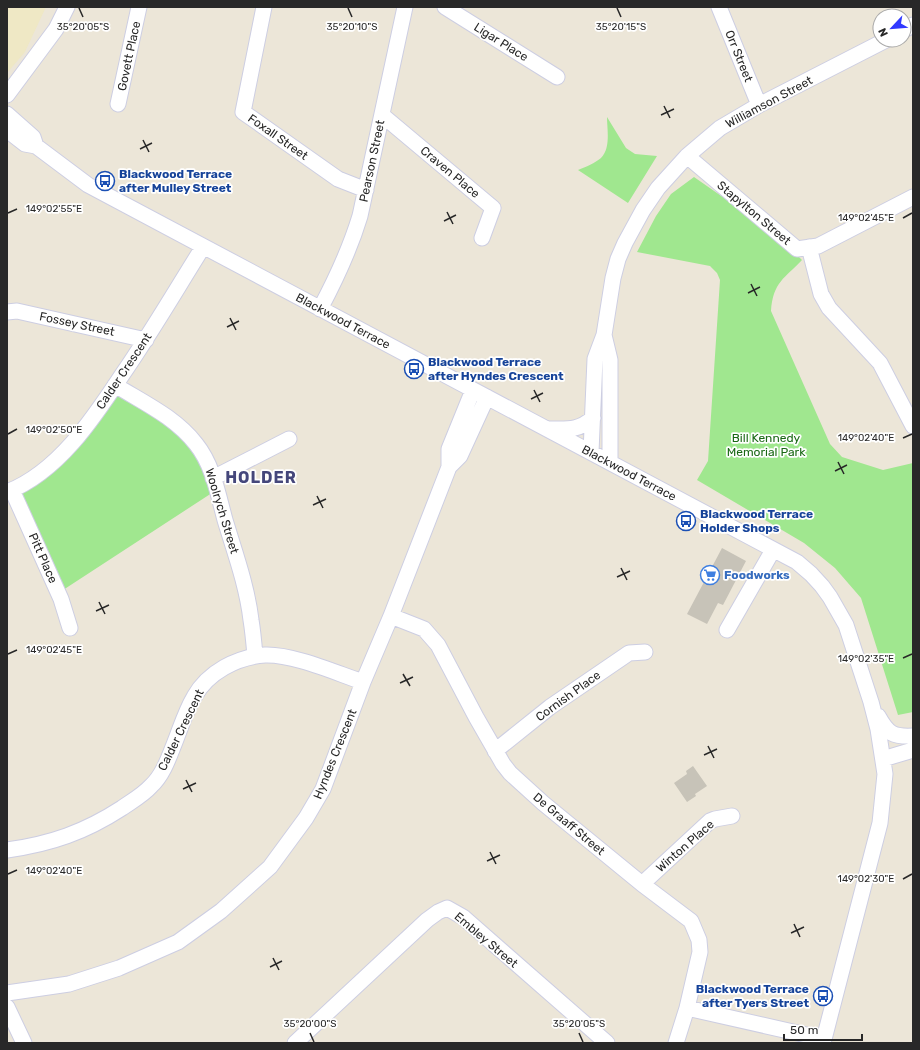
<svg xmlns="http://www.w3.org/2000/svg" width="920" height="1050" font-family="Rubik,sans-serif">
<style>
.education{fill:#efe8c5}
.green{fill:#a0e78f}
.building{fill:#c7c3b8}
.lines{fill:none;stroke-linecap:round;stroke-linejoin:round}
.minor-casing{stroke:#cdcee2;stroke-width:17}
.minor{stroke:#fff;stroke-width:15}
.ticks{fill:none;stroke:#282828;stroke-width:1.5}
.labels{text-anchor:middle;stroke-width:3.5;stroke-linejoin:round;paint-order:stroke}
.street-label{font-size:12px;fill:#282828;stroke:#fff}
.transit-label{font-size:12px;font-weight:bold;fill:#164399;stroke:#fff;text-anchor:start}
.park-label{font-size:12px;fill:#196814;stroke:#fff}
.shop-label{font-size:12px;font-weight:bold;fill:#366cbe;stroke:#fff;text-anchor:start}
.district-label{font-size:16px;font-weight:bold;letter-spacing:1px;fill:#45477b;stroke:#fff}
.ticks-label{font-size:10px;text-anchor:middle;fill:#282828;stroke:#fff;stroke-width:3.5;stroke-linejoin:round;paint-order:stroke}
</style>
<rect width="100%" height="100%" fill="#ece6d8"/>
<!-- education -->
<path class="education" d="M7 7H46L25 52 7 73Z"/>
<!-- green -->
<path class="green" d="M607 117 626 148 635 154 657 156 628 203 578 170C586 167 595 163 601 158 611 148 607 129 607 117Z
M694 177 776 234 802 260C785 278 773 282 771 311L830 444 842 457 883 470 913 463V712L898 715 861 598 835 568 804 543 697 480 708 461 720 280 717 273 710 266 637 252 656 216 671 194Z
M117 387 191 433 218 489 60 592 15 492Z"/>
<!-- building -->
<path class="building" d="M722 548 746 561 723 605 718 603 707 624 687 614Z
M693 766 707 786 695 794 696 796 687 802 674 783 687 774 686 771Z"/>
<g class="lines">
<!-- minor casing -->
<g class="minor-casing">
<path id="minor" d="M264 7 243 112 338 179 366 190
M445 7 557 77
M719 7 759 105
M904 30 913 25
M7 95 56 29 67 7
M118 104 139 7
M7 114 33 137 36 146
M382 115 493 208 482 238
M7 130 25 144 36 146 88 185 797 562 811 574 822 586 830 597 846 625 871 702 878 729 885 774 880 823 823 1043
M687 156 797 249 818 246 913 197
M809 247 821 294 829 308 880 363 913 426
M320 309C336 279 350 249 360 216L405 7
M7 312 17 311 146 340
M604 335 610 360V462
M115 385C144 403 175 417 196 444 213 465 218 494 225 520 235 553 247 586 251 620 253 632 254 644 255 656
M549 429C568 429 578 431 593 418
M591 452 595 359 604 335 613 278 618 259 625 243 643 210 658 188 687 156 720 128 759 105 886 40
M449 467V449L473 390
M213 478 289 439
M12 490 61 599 70 628
M7 492C58 472 93 419 122 375 151 333 176 290 203 247
M391 616 424 629 438 645 476 717 503 764 510 773 543 803 642 884 691 921 699 940 700 952 687 1008 676 1043
M727 630 773 550
M878 716C888 734 893 737 913 736
M495 751 550 707 629 653 645 652
M883 759 913 750
M7 850C51 844 85 832 122 808 132 801 143 795 151 786 162 776 168 760 173 747 180 730 185 712 194 697 208 672 237 657 265 655 293 654 336 673 363 682
M642 884 710 821 715 819 732 816
M7 993 69 984 119 968 178 942 221 911 270 867 306 818 323 789 363 682 391 616 449 467 460 456 487 397
M7 1007 24 1043
M687 1008 824 1039
M295 1043 427 920 438 912 447 908 463 917 607 1043"/>
</g>
<!-- minor -->
<use href="#minor" class="minor"/>
</g>
<!-- ticks -->
<path class="ticks" d="M79 8 83 17M348 8 352 17M617 8 621 17M664 106 670 118M661 115 674 109M143 140 149 152M140 149 152 143M447 212 453 224M8 213 17 209M903 218 912 213M444 221 456 215M751 284 757 296M748 293 760 287M230 318 236 330M227 327 239 321M534 390 540 402M531 399 543 393M8 434 17 429M903 438 912 434M838 462 844 474M835 471 847 465M317 496 323 508M313 505 326 499M621 568 627 580M617 577 630 571M99 602 105 614M96 611 109 605M8 654 17 650M903 658 912 654M403 674 410 686M400 683 413 677M708 746 714 758M704 755 717 749M186 780 192 792M183 789 196 783M490 852 496 864M487 861 500 855M8 874 17 870M903 879 912 874M794 924 800 937M791 933 804 927M273 958 279 970M270 967 282 961M310 1033 314 1042M579 1033 583 1042"/>
<!-- icons -->
<defs>
<g id="bus-ring" transform="scale(1)"><circle r="9.5" fill="#fff" stroke="#1a4fb4" stroke-width="1.5"/><path d="M-5-6H5V4H4V6H2V4H-2V6H-4V4H-5ZM-3.5-4V0h7V-4ZM-3.5 1.2v1.5H-2V1.2ZM2 1.2v1.5H3.5V1.2Z" fill="#1a4fb4"/></g>
<g id="supermarket-ring" transform="scale(1)"><circle r="9.5" fill="#fff" stroke="#3f7fe0" stroke-width="1.5"/><path d="M-6-5.5h2.5l.6 2H6L4.5 2H-2.5L-4.4-4H-6ZM-1.5 3.2a1.3 1.3 0 1 0 .1 0ZM3 3.2a1.3 1.3 0 1 0 .1 0Z" fill="#3f7fe0"/></g>
</defs>
<g fill-rule="evenodd">
<use href="#bus-ring" x="105" y="181"/>
<use href="#bus-ring" x="414" y="369"/>
<use href="#bus-ring" x="686" y="521"/>
<use href="#supermarket-ring" x="710" y="575"/>
<use href="#bus-ring" x="823" y="996"/>
</g>
<g class="labels">
<!-- street labels -->
<g class="street-label">
<text transform="translate(501 42) rotate(32)" y="4">Ligar Place</text>
<text transform="translate(129 56) rotate(-78)" y="4">Govett Place</text>
<text transform="translate(739 56) rotate(68)" y="4">Orr Street</text>
<text transform="translate(769 102) rotate(-28)" y="4">Williamson Street</text>
<text transform="translate(278 137) rotate(35)" y="4">Foxall Street</text>
<text transform="translate(372 161) rotate(-78)" y="4">Pearson Street</text>
<text transform="translate(450 172) rotate(40)" y="4">Craven Place</text>
<text transform="translate(754 213) rotate(40)" y="4">Stapylton Street</text>
<text transform="translate(343 321) rotate(28)" y="4">Blackwood Terrace</text>
<text transform="translate(77 324) rotate(12)" y="4">Fossey Street</text>
<text transform="translate(124 371) rotate(-56)" y="4">Calder Crescent</text>
<text transform="translate(629 473) rotate(28)" y="4">Blackwood Terrace</text>
<text transform="translate(222 511) rotate(73)" y="4">Woolrych Street</text>
<text transform="translate(43 558) rotate(66)" y="4">Pitt Place</text>
<text transform="translate(568 696) rotate(-36)" y="4">Cornish Place</text>
<text transform="translate(181 730) rotate(-64)" y="4">Calder Crescent</text>
<text transform="translate(335 754) rotate(-68)" y="4">Hyndes Crescent</text>
<text transform="translate(569 824) rotate(40)" y="4">De Graaff Street</text>
<text transform="translate(685 846) rotate(-41)" y="4">Winton Place</text>
<text transform="translate(486 940) rotate(40)" y="4">Embley Street</text>
</g>
<!-- transit labels -->
<g class="transit-label">
<text x="119" y="178">Blackwood Terrace<tspan x="119" dy="14">after Mulley Street</tspan></text>
<text x="428" y="366">Blackwood Terrace<tspan x="428" dy="14">after Hyndes Crescent</tspan></text>
<text x="700" y="518">Blackwood Terrace<tspan x="700" dy="14">Holder Shops</tspan></text>
<text x="809" y="993" text-anchor="end">Blackwood Terrace<tspan x="809" dy="14">after Tyers Street</tspan></text>
</g>
<!-- park labels -->
<g class="park-label">
<text x="766" y="442">Bill Kennedy<tspan x="766" dy="14">Memorial Park</tspan></text>
</g>
<!-- shop labels -->
<g class="shop-label">
<text x="724" y="579">Foodworks</text>
</g>
<!-- district labels -->
<g class="district-label">
<text x="261" y="483">HOLDER</text>
</g>
</g>
<g class="ticks-label">
<text x="83" y="30">35°20'05"S</text>
<text x="352" y="30">35°20'10"S</text>
<text x="621" y="30">35°20'15"S</text>
<text x="54" y="212">149°02'55"E</text>
<text x="866" y="221">149°02'45"E</text>
<text x="54" y="433">149°02'50"E</text>
<text x="866" y="441">149°02'40"E</text>
<text x="54" y="653">149°02'45"E</text>
<text x="866" y="662">149°02'35"E</text>
<text x="54" y="874">149°02'40"E</text>
<text x="866" y="882">149°02'30"E</text>
<text x="310" y="1027">35°20'00"S</text>
<text x="579" y="1027">35°20'05"S</text>
</g>
<!-- border -->
<rect width="920" height="1050" fill="none" stroke="#282828" stroke-width="16"/>
<!-- north arrow -->
<g transform="translate(892 28) rotate(244)"><circle r="19" fill="#ffffff" stroke="#a9a9a9"/>
<path d="M0-3L7 15L0 10L-7 15Z" fill="#3139ff"/>
<text y="-6" font-size="11" font-weight="bold" text-anchor="middle" fill="#282828">N</text>
</g>
<!-- scale -->
<path d="M784 1034v6h78v-6" fill="none" stroke="#282828" stroke-width="2"/>
<text x="790" y="1034" font-size="12" fill="#282828" stroke="#ffffff" stroke-width="3" paint-order="stroke">50 m</text>
</svg>
